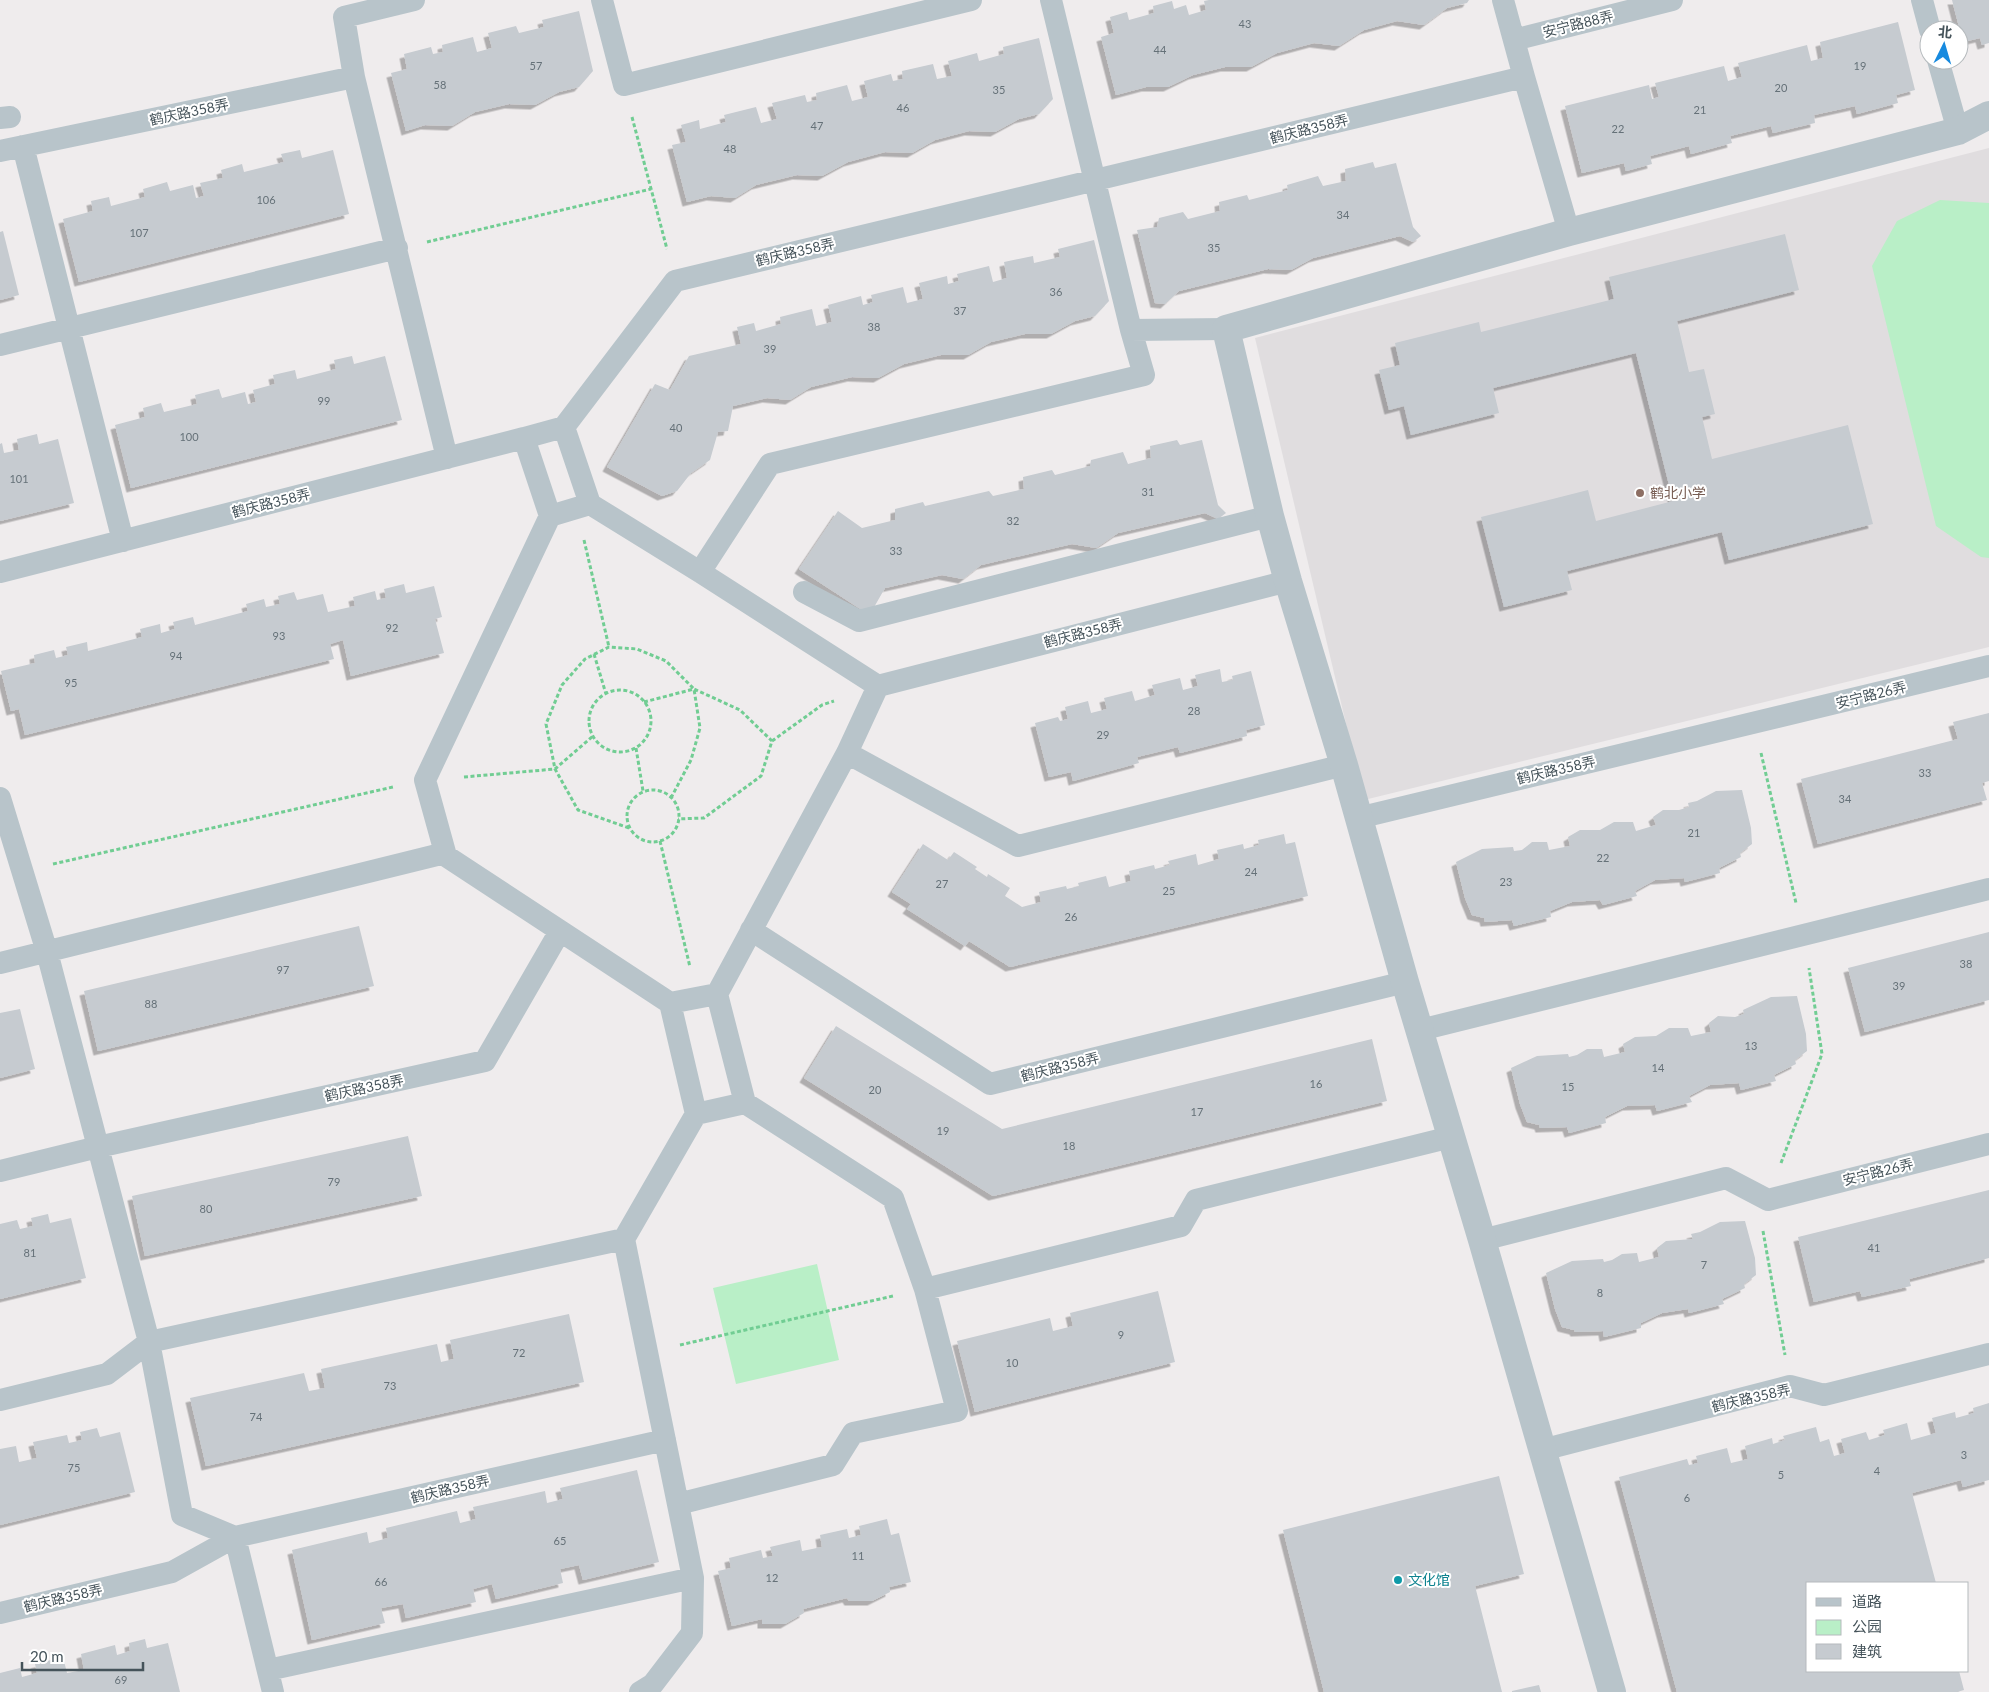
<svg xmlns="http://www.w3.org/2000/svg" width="1989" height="1692" font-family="Lato,'Noto Sans SC',sans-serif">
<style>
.education{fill:#e0dddf}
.green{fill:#b9efc7}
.building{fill:#c6cbd0;filter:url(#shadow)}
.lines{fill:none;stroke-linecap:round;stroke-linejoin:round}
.path{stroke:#71cd93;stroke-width:3;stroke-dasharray:4 2.5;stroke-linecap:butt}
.service{stroke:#b8c4ca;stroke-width:22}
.minor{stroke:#b8c4ca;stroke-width:28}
.education-dot{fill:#8d6e63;stroke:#fff;stroke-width:2}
.culture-dot{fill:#0f9aa8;stroke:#fff;stroke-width:2}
.labels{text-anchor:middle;stroke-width:4;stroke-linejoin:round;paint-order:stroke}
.number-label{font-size:11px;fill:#657178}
.street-label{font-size:14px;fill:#45535a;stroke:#fff}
.education-label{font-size:14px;fill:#785e54;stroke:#fff;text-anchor:start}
.culture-label{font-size:14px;fill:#0d838f;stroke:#fff;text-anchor:start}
</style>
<defs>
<filter id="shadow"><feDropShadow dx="-4.5" dy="4.5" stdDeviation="0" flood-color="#0004"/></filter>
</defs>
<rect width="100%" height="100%" fill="#efeced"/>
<!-- education -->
<path class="education" d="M1989 148V647L1364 800 1255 338Z"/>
<!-- green -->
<path class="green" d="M1940 200 1989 203V558L1981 557 1936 526 1872 266 1897 221Z
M817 1264 839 1360 736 1384 713 1288Z"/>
<!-- building -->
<path class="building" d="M1209 0H1469L1467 3 1447 8 1424 25 1397 21 1364 30 1339 46 1314 43 1277 53 1251 67H1225L1193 75 1168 87H1146L1116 95 1101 37 1114 33 1110 17 1127 12 1129 20 1154 13 1153 6 1172 1 1174 9 1186 5 1189 15 1206 10 1204 1Z
M1952 0H1989V43L1982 45 1980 38 1963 42Z
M579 11 593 71 579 87 559 92 535 105 509 104 475 112 452 126 425 125 406 131 391 73 407 69 404 54 431 47 433 54 443 52 442 45 473 37 477 52 492 48 488 33 516 26 519 33 544 27 542 20Z
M1898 22 1915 90 1896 95 1898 103 1857 114 1855 106 1814 115 1815 123 1773 133 1771 126 1730 136 1732 143 1691 154 1689 146 1650 156 1652 164 1626 171 1624 163 1582 173 1565 106 1649 85 1652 99 1659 97 1655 83 1724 66 1728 81 1742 77 1738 63 1807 45 1811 61 1823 58 1820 42Z
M1039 38 1053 99 1039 114 1019 119 995 132 969 131 935 140 912 153 885 152 848 162 822 176 797 175 756 185 735 198 711 196 687 202 672 145 686 142 681 125 699 120 700 129 726 122 724 115 756 107 761 123 777 119 772 103 805 95 807 102 817 100 816 93 847 85 852 101 868 97 864 81 891 74 893 81 903 79 902 71 933 64 937 79 952 76 948 61 977 53 979 61 1004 54 1003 47Z
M300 150 302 158 333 150 349 214 79 282 63 219 93 211 91 201 109 197 111 206 145 197 143 189 167 182 170 191 193 185 196 198 204 196 200 183 223 178 221 170 242 164 244 172 284 162 281 154Z
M1373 162 1375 168 1396 163 1413 227 1421 236 1413 242 1400 236 1313 258 1291 270 1268 269 1179 291 1165 304 1155 303 1137 230 1157 227 1159 218 1183 212 1188 219 1220 211 1219 202 1247 195 1249 200 1288 190 1287 185 1318 176 1323 186 1346 181 1345 169Z
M3 231 19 295 0 300V232Z
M1785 234 1799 290 1677 321 1689 372 1704 369 1715 414 1702 417 1712 459 1848 425 1873 524 1729 560 1722 532 1567 571 1572 590 1504 607 1481 517 1588 490 1596 521 1673 501 1636 353 1493 388 1499 413 1411 435 1404 406 1389 410 1379 370 1400 365 1395 343 1479 322 1481 332 1614 299 1609 277Z
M1094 240 1109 301 1095 316 1075 321 1051 334H1025L991 342 968 355H941L904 364 878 378 852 377 811 387 790 400 767 398 733 406 728 431 718 432 710 460 691 473 677 491 662 496 607 467 655 384 670 390 689 356 741 344 737 327 754 323 756 331 781 324 780 317 812 309 816 326 832 322 828 305 861 296 863 305 873 302 871 295 903 287 907 303 923 299 919 283 947 276 948 284 959 281 957 274 989 266 993 282 1007 278 1004 262 1033 256 1034 263 1060 257 1058 249Z
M352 356 354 364 385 356 402 420 131 488 115 425 145 417 143 408 161 403 164 412 197 404 195 395 219 389 222 398 245 392 248 404 256 402 253 390 275 384 273 375 295 370 297 379 336 369 334 360Z
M37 434 39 444 58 439 74 503 0 521V444L2 443 4 453 19 450 17 439Z
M1177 440 1180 445 1202 440 1218 505 1226 513 1218 519 1205 513 1118 533 1096 548 1072 544 981 565 963 579 942 575 885 588 873 609 862 610 799 569 838 511 862 528 895 520V509L923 502 925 506 989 491 993 496 1024 489 1023 477 1052 470 1055 475 1090 466 1091 460 1123 452 1128 464 1151 458 1150 446Z
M404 584 406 593 434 586 442 617 435 619 444 653 351 676 343 640 330 644 334 659 25 735 19 709 11 711 1 671 35 663 34 655 54 650 56 658 68 655 66 647 87 642 88 651 142 637 140 629 160 624 161 633 175 629 173 622 193 617 195 625 248 611 246 604 264 599 266 607 280 604 278 596 294 592 297 600 323 594 328 612 355 606 353 597 375 591 377 600 386 598 384 589Z
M1220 669 1222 682 1233 680 1232 676 1251 671 1265 725 1246 730 1247 736 1180 753 1178 747 1137 757 1139 763 1073 781 1071 772 1049 777 1035 723 1058 717 1060 721 1068 719 1065 707 1088 701 1091 713 1107 709 1104 698 1132 691 1135 701 1155 695 1152 685 1180 678 1183 690 1198 686 1195 675Z
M1989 713V781L1982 783 1987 800 1818 844 1801 779 1958 739 1953 722Z
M1742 790 1751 828 1752 844 1740 853 1741 857 1719 868 1720 873 1685 882 1684 878 1655 880 1635 891 1637 896 1603 905 1600 900 1572 902 1550 911 1551 917 1514 926 1512 920 1485 922 1484 918 1472 915 1465 898 1456 862 1482 849 1513 847 1514 851 1522 850 1532 842H1547L1549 850 1570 846 1568 837 1580 830H1600L1614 822H1633L1636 831 1656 825 1653 817 1663 810H1679L1689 807 1688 803 1697 801 1716 791Z
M1284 834 1286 844 1295 842 1308 896 1010 967 969 941 965 946 907 909 911 904 892 892 923 844 948 860 954 852 977 867 975 869 987 877 988 874 1010 888 1005 896 1022 907 1041 902 1039 892 1066 886 1067 889 1079 886 1078 883 1106 876 1109 887 1131 881 1129 871 1154 865 1155 869 1170 865 1168 861 1196 854 1198 865 1219 859 1217 850 1243 844 1244 849 1259 845 1258 840Z
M359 926 374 986 98 1051 84 991Z
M1989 932V1000L1865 1032 1848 968Z
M1797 996 1806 1034 1807 1051 1795 1060 1796 1064 1774 1075 1776 1081 1741 1090 1739 1083 1710 1085 1689 1096 1692 1102 1657 1111 1655 1105 1627 1106 1605 1117 1606 1123 1569 1133 1567 1127 1540 1128 1539 1125 1527 1122 1520 1104 1511 1068 1537 1056 1568 1054 1569 1057 1577 1055 1587 1049H1602L1604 1057 1625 1052 1623 1044 1635 1037 1656 1036 1669 1028H1688L1691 1036 1711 1032 1709 1023 1718 1016 1735 1017 1744 1014 1743 1010 1771 997Z
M20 1009 35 1069 0 1078V1013Z
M836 1026 1002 1129 1372 1039 1387 1101 993 1196 804 1078Z
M408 1136 422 1196 145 1256 132 1196Z
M1989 1190V1258L1909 1279 1911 1286 1862 1297 1860 1291 1814 1302 1798 1237Z
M48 1214 50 1223 71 1218 86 1278 0 1299V1224L17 1220 20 1229 33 1226 31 1218Z
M1745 1221 1755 1258 1756 1275 1744 1284 1745 1288 1722 1299 1724 1304 1689 1313 1688 1309 1662 1313 1641 1323V1328L1604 1337 1603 1331 1575 1332 1574 1330 1562 1327 1555 1309 1546 1273 1572 1261 1603 1259 1604 1262 1612 1260 1622 1254 1637 1253 1639 1262 1659 1257 1657 1248 1666 1241 1693 1239 1691 1234 1700 1232 1720 1222Z
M1158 1291 1175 1362 975 1412 957 1341 1050 1318 1053 1331 1073 1326 1070 1313Z
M569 1314 584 1382 206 1466 190 1398 304 1373 309 1391 325 1388 321 1369 437 1344 441 1362 454 1359 450 1340Z
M1989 1403V1480L1963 1487 1961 1480 1912 1493 1936 1583H1808V1671H1959L1964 1690 1957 1692H1677L1619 1477 1687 1459 1689 1465 1698 1463 1696 1456 1727 1448 1731 1463 1748 1459 1745 1446 1772 1438 1773 1444 1785 1440 1783 1436 1816 1427 1820 1442 1829 1439 1834 1456 1845 1453 1841 1439 1866 1432 1869 1440 1885 1435 1883 1430 1907 1423 1911 1440 1936 1433 1932 1418 1955 1412 1956 1418 1974 1413 1973 1408Z
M97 1428 100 1437 120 1432 135 1492 0 1525V1449L16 1446 19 1462 37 1458 33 1442 67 1435 69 1443 82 1440 80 1432Z
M637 1470 659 1562 583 1580 579 1565 560 1569 563 1583 496 1599 492 1584 473 1589 476 1602 406 1618 403 1604 381 1608 385 1623 312 1640 292 1550 367 1532 369 1543 388 1538 386 1528 457 1511 460 1523 476 1519 473 1507 545 1491 547 1503 563 1499 560 1488Z
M1499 1476 1524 1574 1475 1586 1502 1692H1324L1283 1530Z
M887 1519 891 1535 899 1533 911 1582 889 1587 890 1592 872 1601H849L847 1598 803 1609 804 1613 785 1624H762V1619L732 1626 718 1571 731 1568 729 1558 761 1550 763 1558 773 1556 770 1547 800 1540 802 1551 822 1547 820 1535 847 1529 849 1538 861 1535 859 1526Z
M145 1639 147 1648 168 1643 180 1692H0V1673L20 1668 22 1677 37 1673 35 1664 63 1657 67 1673 84 1670 81 1654 115 1645 117 1655 130 1651 129 1643Z
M1539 1685 1541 1692H1512V1691Z"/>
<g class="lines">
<!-- path -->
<path class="path" d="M632 117 667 249
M427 242 651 189
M584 540 609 647
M594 654 606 694
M589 721a31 31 0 1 1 62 0a31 31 0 1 1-62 0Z
M644 702 694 689 740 710 772 741 761 776 704 818 678 819
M772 741 822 705 834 701
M636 748 643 791
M1761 753 1796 903
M464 777 555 769 593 736
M627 816a26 26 0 1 1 52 0a26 26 0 1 1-52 0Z
M629 828 578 810 555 769 546 724 562 685 585 659 609 647 637 649 666 661 694 689 700 728 691 760 671 798
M660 841 690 967
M53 864 393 787
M1781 1163 1822 1054 1809 968
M1763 1231 1785 1355
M680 1345 893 1296"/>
<!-- service -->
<path class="service" d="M414 0 344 17 354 77 447 458
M602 0 624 85 971 0
M1051 0 1131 330 1226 329
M1503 0 1524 77 1569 232
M1922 0 1930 30
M1514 40 1672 0
M1938 60 1958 131
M0 118 10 117
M23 146 123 541
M0 151 354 77
M0 345 397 248
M564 427 675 281 1524 77
M590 504 700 572 878 686 847 753 717 994 670 1003 446 856 425 780 550 516Z
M550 516 524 438 564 427 590 504
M0 572 524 438
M700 572 770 464 1144 375 1131 330
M804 592 859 621 1270 516
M878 686 1288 581
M847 753 1018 846 1344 765
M0 798 47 952 149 1342 182 1515 235 1537 273 1692
M1358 818 1989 666
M751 930 990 1084 1405 982
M0 963 445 853
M670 1003 696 1114 745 1103 717 994
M1420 1030 1989 889
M745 1103 893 1198 925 1289 1181 1226 1196 1200 1451 1137
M0 1171 98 1147 485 1061 560 931
M1482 1240 1726 1178 1768 1200 1989 1144
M0 1400 107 1374 149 1342 624 1239
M1542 1450 1790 1386 1824 1395 1989 1354
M678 1504 833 1465 853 1433 957 1411 925 1289
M0 1613 172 1572 235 1537 665 1440
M268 1670 693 1578
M640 1692 653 1684 692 1633 693 1578 624 1239 696 1114"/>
<!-- minor -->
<path class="minor" d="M1612 1692 1482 1240 1405 982 1344 765 1288 581 1270 516 1226 329 1569 232 1958 131 1989 115"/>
</g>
<!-- markers -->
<circle class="education-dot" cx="1640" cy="493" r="5"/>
<circle class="culture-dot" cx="1398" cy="1580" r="5"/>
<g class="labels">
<!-- number labels -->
<g class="number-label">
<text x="1245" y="28">43</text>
<text x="1160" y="54">44</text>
<text x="536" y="70">57</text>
<text x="1860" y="70">19</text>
<text x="440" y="89">58</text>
<text x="1781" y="92">20</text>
<text x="999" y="94">35</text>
<text x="903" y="112">46</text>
<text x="1700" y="114">21</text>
<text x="817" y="130">47</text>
<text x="1618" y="133">22</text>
<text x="730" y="153">48</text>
<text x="266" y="204">106</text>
<text x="1343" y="219">34</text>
<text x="139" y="237">107</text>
<text x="1214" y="252">35</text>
<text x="1056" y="296">36</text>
<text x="960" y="315">37</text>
<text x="874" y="331">38</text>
<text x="770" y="353">39</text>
<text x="324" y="405">99</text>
<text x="676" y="432">40</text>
<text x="189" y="441">100</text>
<text x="19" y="483">101</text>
<text x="1148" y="496">31</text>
<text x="1013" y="525">32</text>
<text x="896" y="555">33</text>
<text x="392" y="632">92</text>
<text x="279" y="640">93</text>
<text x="176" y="660">94</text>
<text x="71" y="687">95</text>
<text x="1194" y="715">28</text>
<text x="1103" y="739">29</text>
<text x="1925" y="777">33</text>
<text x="1845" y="803">34</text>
<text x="1694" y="837">21</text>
<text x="1603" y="862">22</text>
<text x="1251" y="876">24</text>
<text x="1506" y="886">23</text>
<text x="942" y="888">27</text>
<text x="1169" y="895">25</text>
<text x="1071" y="921">26</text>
<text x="1966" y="968">38</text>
<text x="283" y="974">97</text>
<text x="1899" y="990">39</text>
<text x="151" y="1008">88</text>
<text x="1751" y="1050">13</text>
<text x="1658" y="1072">14</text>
<text x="1316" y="1088">16</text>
<text x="1568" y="1091">15</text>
<text x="875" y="1094">20</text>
<text x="1197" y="1116">17</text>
<text x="943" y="1135">19</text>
<text x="1069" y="1150">18</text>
<text x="334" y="1186">79</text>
<text x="206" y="1213">80</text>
<text x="1874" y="1252">41</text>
<text x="30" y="1257">81</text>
<text x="1704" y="1269">7</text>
<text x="1600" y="1297">8</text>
<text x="1121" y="1339">9</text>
<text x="519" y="1357">72</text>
<text x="1012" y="1367">10</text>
<text x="390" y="1390">73</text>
<text x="256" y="1421">74</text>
<text x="1964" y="1459">3</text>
<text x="74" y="1472">75</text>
<text x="1877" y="1475">4</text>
<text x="1781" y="1479">5</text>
<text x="1687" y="1502">6</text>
<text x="560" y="1545">65</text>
<text x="858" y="1560">11</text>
<text x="772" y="1582">12</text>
<text x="381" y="1586">66</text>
<text x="121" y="1684">69</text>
</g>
<!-- street labels -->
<g class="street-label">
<text transform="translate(1578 24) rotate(-14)" y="5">安宁路88弄</text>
<text transform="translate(189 112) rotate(-12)" y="5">鹤庆路358弄</text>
<text transform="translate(1309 129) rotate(-14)" y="5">鹤庆路358弄</text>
<text transform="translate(795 252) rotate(-13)" y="5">鹤庆路358弄</text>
<text transform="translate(271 503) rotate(-14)" y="5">鹤庆路358弄</text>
<text transform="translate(1083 633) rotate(-14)" y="5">鹤庆路358弄</text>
<text transform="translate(1871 695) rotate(-14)" y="5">安宁路26弄</text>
<text transform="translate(1556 770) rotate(-13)" y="5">鹤庆路358弄</text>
<text transform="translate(1060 1067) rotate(-14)" y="5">鹤庆路358弄</text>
<text transform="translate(364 1088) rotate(-12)" y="5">鹤庆路358弄</text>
<text transform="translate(1878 1172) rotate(-14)" y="5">安宁路26弄</text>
<text transform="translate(1751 1398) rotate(-13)" y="5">鹤庆路358弄</text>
<text transform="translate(450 1489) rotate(-13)" y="5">鹤庆路358弄</text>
<text transform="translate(63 1598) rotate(-13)" y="5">鹤庆路358弄</text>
</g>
<!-- education labels -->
<g class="education-label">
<text x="1650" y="498">鹤北小学</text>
</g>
<!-- culture labels -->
<g class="culture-label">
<text x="1408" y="1585">文化馆</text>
</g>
</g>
<!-- legend -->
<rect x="1806" y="1582" width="162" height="90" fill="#ffffff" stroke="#b5babd"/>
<rect x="1816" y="1598" width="25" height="8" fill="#b8c4ca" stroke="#b5babd"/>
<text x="1852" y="1607" font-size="15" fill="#45535a">道路</text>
<rect x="1816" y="1620" width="25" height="15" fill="#b9efc7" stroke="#b5babd"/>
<text x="1852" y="1632" font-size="15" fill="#45535a">公园</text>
<rect x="1816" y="1644" width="25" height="15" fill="#c6cbd0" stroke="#b5babd"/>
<text x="1852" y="1657" font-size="15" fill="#45535a">建筑</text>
<!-- north arrow -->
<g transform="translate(1944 45) rotate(5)"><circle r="24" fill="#ffffff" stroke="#b5babd"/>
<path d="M0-4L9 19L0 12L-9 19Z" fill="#178adf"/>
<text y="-8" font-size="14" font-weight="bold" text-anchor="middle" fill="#45535a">北</text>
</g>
<!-- scale -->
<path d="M22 1662v8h121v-8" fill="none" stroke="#45535a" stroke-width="2.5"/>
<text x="30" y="1662" font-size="15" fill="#45535a" stroke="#ffffff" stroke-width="4" paint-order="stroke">20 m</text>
</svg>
